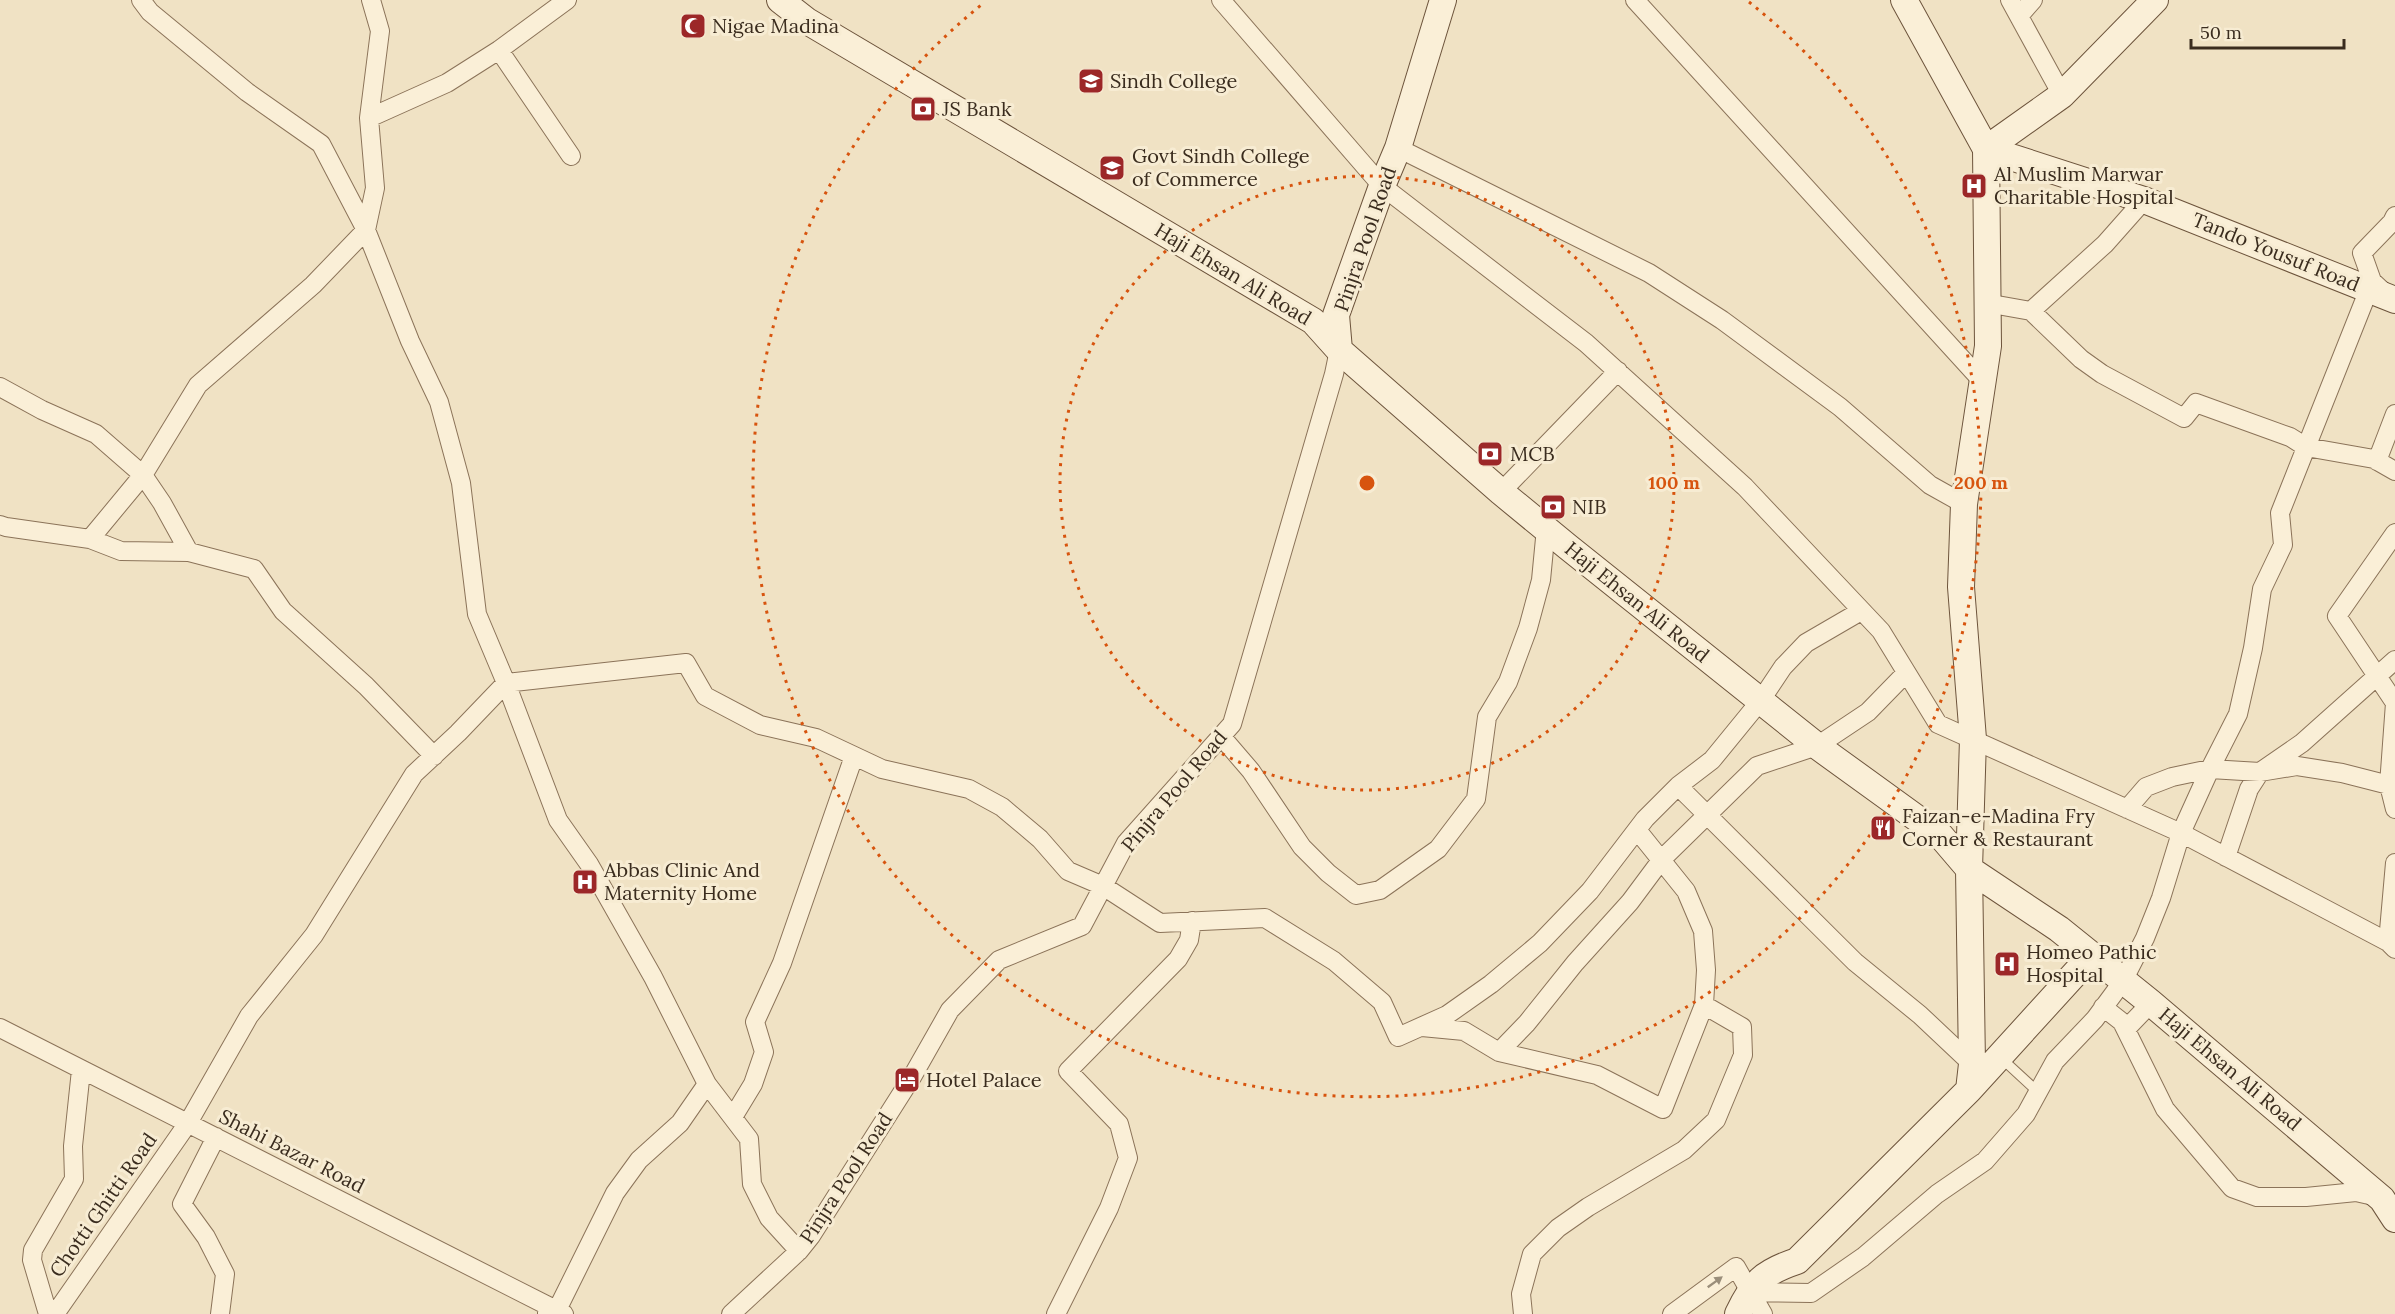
<svg xmlns="http://www.w3.org/2000/svg" width="2395" height="1314" font-family="Lora,serif">
<style>
.lines{fill:none;stroke-linecap:round;stroke-linejoin:round}
.lane-casing{stroke:#8b7359;stroke-width:11}
.street-casing{stroke:#8b7359;stroke-width:20}
.secondary-casing{stroke:#6d543c;stroke-width:28}
.lane{stroke:#faefd7;stroke-width:9}
.street{stroke:#faefd7;stroke-width:18}
.secondary{stroke:#faefd7;stroke-width:26}
.oneway{fill:#9a8e7a}
.ring{fill:none;stroke:#d7540e;stroke-width:3;stroke-dasharray:3 6}
.labels{text-anchor:middle;stroke-width:6;stroke-linejoin:round;paint-order:stroke}
.poi-label{font-size:20px;fill:#3a2c1e;stroke:#f7ecd3;text-anchor:start}
.street-label{font-size:20px;fill:#3a2c1e;stroke:#f7ecd3}
.centre{fill:#d7540e;stroke:#f7ecd3;stroke-width:3}
.ring-label{font-size:18px;text-anchor:middle;font-weight:bold;fill:#d7540e;stroke:#f7ecd3;stroke-width:6;stroke-linejoin:round;paint-order:stroke}
</style>
<rect width="100%" height="100%" fill="#f0e2c4"/>
<g class="lines">
<!-- lane casing -->
<g class="lane-casing">
<path id="lane" d="M2000 1057 2038 1092"/>
</g>
<!-- street casing -->
<g class="street-casing">
<path id="street" d="M141 0 150 12 247 92 321 144 366 230 410 341 439 402 461 483 477 614 506 683 558 820 589 864 653 977 707 1084 749 1139 752 1184 769 1218 799 1251
M1221 0 1382 186 1586 343 1745 487 1881 631 1938 724 2181 833 2388 942 2395 949
M1635 0 1983 382
M2010 0 2062 95
M2019 16 2033 0
M499 50 571 156
M369 118 447 83 499 50 567 0
M1398 148 1649 273 1722 320 1840 407 1930 485 1964 504
M2387 295 2372 281 2362 253 2392 222 2395 216
M1986 303 2031 311 2081 359 2102 374 2184 418 2196 403 2290 437 2306 447 2374 459 2395 471
M2031 311 2105 244 2144 200
M0 387 42 410 96 434 143 475 162 503 189 552 254 569 283 611 366 686 434 756
M2377 461 2395 414
M1501 492 1618 371
M0 525 6 527 90 539 121 551 189 552
M2395 533 2337 616 2395 703 2389 785 2395 809
M90 539 143 475 198 385 313 285 366 230 375 188 369 118 380 31 371 0
M1861 611 1806 643 1783 667 1761 700 1712 760 1678 786 1855 962 1920 1015 1972 1064
M1221 736 1251 771 1302 847 1328 873 1356 895 1380 890 1438 849 1476 799 1487 717 1508 682 1528 628 1541 580 1546 528
M2127 809 2146 787 2172 777 2210 769 2260 772 2297 766 2342 773 2389 785H2395
M2226 857 2249 789 2260 772 2302 743 2395 660
M2388 942 2395 863
M2103 1007 2122 1022 2165 1109 2232 1188 2257 1197H2306L2356 1192 2378 1197
M1422 1027 1464 1031 1499 1052 1597 1075 1663 1109 1704 1005 1706 970 1703 931 1686 891 1637 830
M0 1028 564 1314
M2126 1029 2151 1003
M1499 1052 1527 1023 1575 963 1630 902 1662 859 1757 766 1817 746 1868 712 1906 673
M733 1117 753 1084 764 1052 755 1022 782 963 854 756
M216 1137 182 1204 206 1237 225 1274 220 1314
M1749 1292 1811 1293 1863 1257 1937 1194 1985 1161 2026 1114 2055 1061 2095 1019 2123 981 2145 938 2161 898 2181 833 2210 769 2238 714 2253 648 2262 589 2283 545 2280 513 2369 289
M547 1313 557 1310 615 1193 639 1160 680 1123 707 1084
M48 1314 32 1260 33 1250 74 1179 73 1146 81 1070
M55 1314 188 1123 249 1016 314 935 414 774 458 733 506 683 686 663 705 696 760 725 816 738 882 769 969 789 1002 807 1040 839 1068 871 1103 886 1160 923 1265 918 1334 961 1382 1002 1398 1037 1447 1015 1491 984 1540 943 1590 891 1645 819 1678 786
M731 1314 799 1251 811 1236 912 1077 950 1010 999 960 1082 926 1126 843 1232 724 1334 374 1339 350
M1056 1314 1109 1208 1128 1158 1119 1124 1068 1071 1178 959 1189 940 1192 921
M1523 1314 1521 1294 1532 1254 1558 1228 1588 1207 1684 1150 1716 1120 1743 1055 1742 1027 1704 1005
M1672 1314 1736 1267 1763 1314"/>
</g>
<!-- secondary casing -->
<g class="secondary-casing">
<path id="secondary" d="M780 0 807 21 1313 321 1339 350 1501 492 1568 547 1817 746 1940 835 1969 869 2059 929 2151 1003 2382 1199 2395 1219
M1986 149 2144 200 2395 300
M1986 149 2062 95 2155 0
M1339 350 1336 315 1382 186 1398 148 1443 0
M1969 1090 2091 956
M1738 1314C1753 1282 1764 1272 1797 1261L1969 1090 1972 1064 1969 869 1973 739 1961 587 1964 504 1988 346 1986 149 1904 0"/>
</g>
<!-- lane -->
<use href="#lane" class="lane"/>
<!-- street -->
<use href="#street" class="street"/>
<!-- secondary -->
<use href="#secondary" class="secondary"/>
</g>
<!-- one-way arrows -->
<defs><path id="oneway-solid" d="M-6-.8H1V-3.2L6.5 0L1 3.2V.8H-6Z" transform="scale(1.5)"/></defs>
<use class="oneway" href="#oneway-solid" transform="translate(1715 1282) rotate(-36)"/>
<!-- distance rings -->
<g class="ring">
<circle cx="1367" cy="483" r="307"/>
<path d="M1749 2A614 614 0 1 1 985 2"/>
</g>
<!-- icons -->
<defs>
<g id="mosque-square" transform="scale(1.35)"><rect x="-9" y="-9" width="18" height="18" rx="4" fill="#9c2728" stroke="#f7ecd3"/><path d="M3.5-4.9A6 6 0 1 0 3.5 4.9A5 5 0 1 1 3.5-4.9Z" fill="#fff"/></g>
<g id="university-square" transform="scale(1.35)"><rect x="-9" y="-9" width="18" height="18" rx="4" fill="#9c2728" stroke="#f7ecd3"/><path d="M0-5L7-2L0 1L-7-2ZM-4 1L0 2.5L4 1V4Q0 6-4 4Z" fill="#fff"/></g>
<g id="bank-square" transform="scale(1.35)"><rect x="-9" y="-9" width="18" height="18" rx="4" fill="#9c2728" stroke="#f7ecd3"/><path d="M-6-4H6V4H-6ZM0-2.3a2.3 2.3 0 1 0 0 4.6a2.3 2.3 0 1 0 0-4.6Z" fill="#fff"/></g>
<g id="hospital-square" transform="scale(1.35)"><rect x="-9" y="-9" width="18" height="18" rx="4" fill="#9c2728" stroke="#f7ecd3"/><path d="M-5-5h3v3.5h4V-5h3V5h-3V1.5h-4V5h-3Z" fill="#fff"/></g>
<g id="restaurant-square" transform="scale(1.35)"><rect x="-9" y="-9" width="18" height="18" rx="4" fill="#9c2728" stroke="#f7ecd3"/><path d="M-5-6h1v4h1v-4h1v4h1v-4h1v5L-1.5 .5V6h-2V.5L-5-1ZM5-6V6H3V1.5H1.5Q1.5-4 5-6Z" fill="#fff"/></g>
<g id="hotel-square" transform="scale(1.35)"><rect x="-9" y="-9" width="18" height="18" rx="4" fill="#9c2728" stroke="#f7ecd3"/><path d="M-6-4.5h1.5V1H6V5H4.5V3h-9V5H-6ZM-4 0a1.8 1.8 0 1 1 3.6 0ZM.5 0V-2.5h3Q6-2.5 6 0Z" fill="#fff"/></g>
</defs>
<g fill-rule="evenodd">
<use href="#mosque-square" x="693" y="26"/>
<use href="#university-square" x="1091" y="81"/>
<use href="#bank-square" x="923" y="109"/>
<use href="#university-square" x="1112" y="168"/>
<use href="#hospital-square" x="1974" y="186"/>
<use href="#bank-square" x="1490" y="454"/>
<use href="#bank-square" x="1553" y="507"/>
<use href="#restaurant-square" x="1883" y="828"/>
<use href="#hospital-square" x="585" y="882"/>
<use href="#hospital-square" x="2007" y="964"/>
<use href="#hotel-square" x="907" y="1080"/>
</g>
<g class="labels">
<!-- poi labels -->
<g class="poi-label">
<text x="712" y="33">Nigae Madina</text>
<text x="1110" y="88">Sindh College</text>
<text x="942" y="116">JS Bank</text>
<text x="1132" y="163">Govt Sindh College<tspan x="1132" dy="23">of Commerce</tspan></text>
<text x="1994" y="181">Al Muslim Marwar<tspan x="1994" dy="23">Charitable Hospital</tspan></text>
<text x="1510" y="461">MCB</text>
<text x="1572" y="514">NIB</text>
<text x="1902" y="823">Faizan-e-Madina Fry<tspan x="1902" dy="23">Corner &amp; Restaurant</tspan></text>
<text x="604" y="877">Abbas Clinic And<tspan x="604" dy="23">Maternity Home</tspan></text>
<text x="2026" y="959">Homeo Pathic<tspan x="2026" dy="23">Hospital</tspan></text>
<text x="926" y="1087">Hotel Palace</text>
</g>
<!-- street labels -->
<g class="street-label">
<text transform="translate(1365 239) rotate(-71)" y="7">Pinjra Pool Road</text>
<text transform="translate(2276 252) rotate(22)" y="7">Tando Yousuf Road</text>
<text transform="translate(1233 274) rotate(31)" y="7">Haji Ehsan Ali Road</text>
<text transform="translate(1637 602) rotate(39)" y="7">Haji Ehsan Ali Road</text>
<text transform="translate(1174 791) rotate(-50)" y="7">Pinjra Pool Road</text>
<text transform="translate(2230 1069) rotate(40)" y="7">Haji Ehsan Ali Road</text>
<text transform="translate(292 1151) rotate(27)" y="7">Shahi Bazar Road</text>
<text transform="translate(846 1178) rotate(-57)" y="7">Pinjra Pool Road</text>
<text transform="translate(103 1205) rotate(-55)" y="7">Chotti Ghitti Road</text>
</g>
</g>
<circle cx="1367" cy="483" r="9" class="centre"/>
<g class="ring-label">
<text x="1674" y="489">100 m</text>
<text x="1981" y="489">200 m</text>
</g>
<!-- scale -->
<path d="M2191 39v9h153v-9" fill="none" stroke="#3a2c1e" stroke-width="3"/>
<text x="2200" y="39" font-size="18" fill="#3a2c1e" stroke="#f7ecd3" stroke-width="4.5" paint-order="stroke">50 m</text>
</svg>
